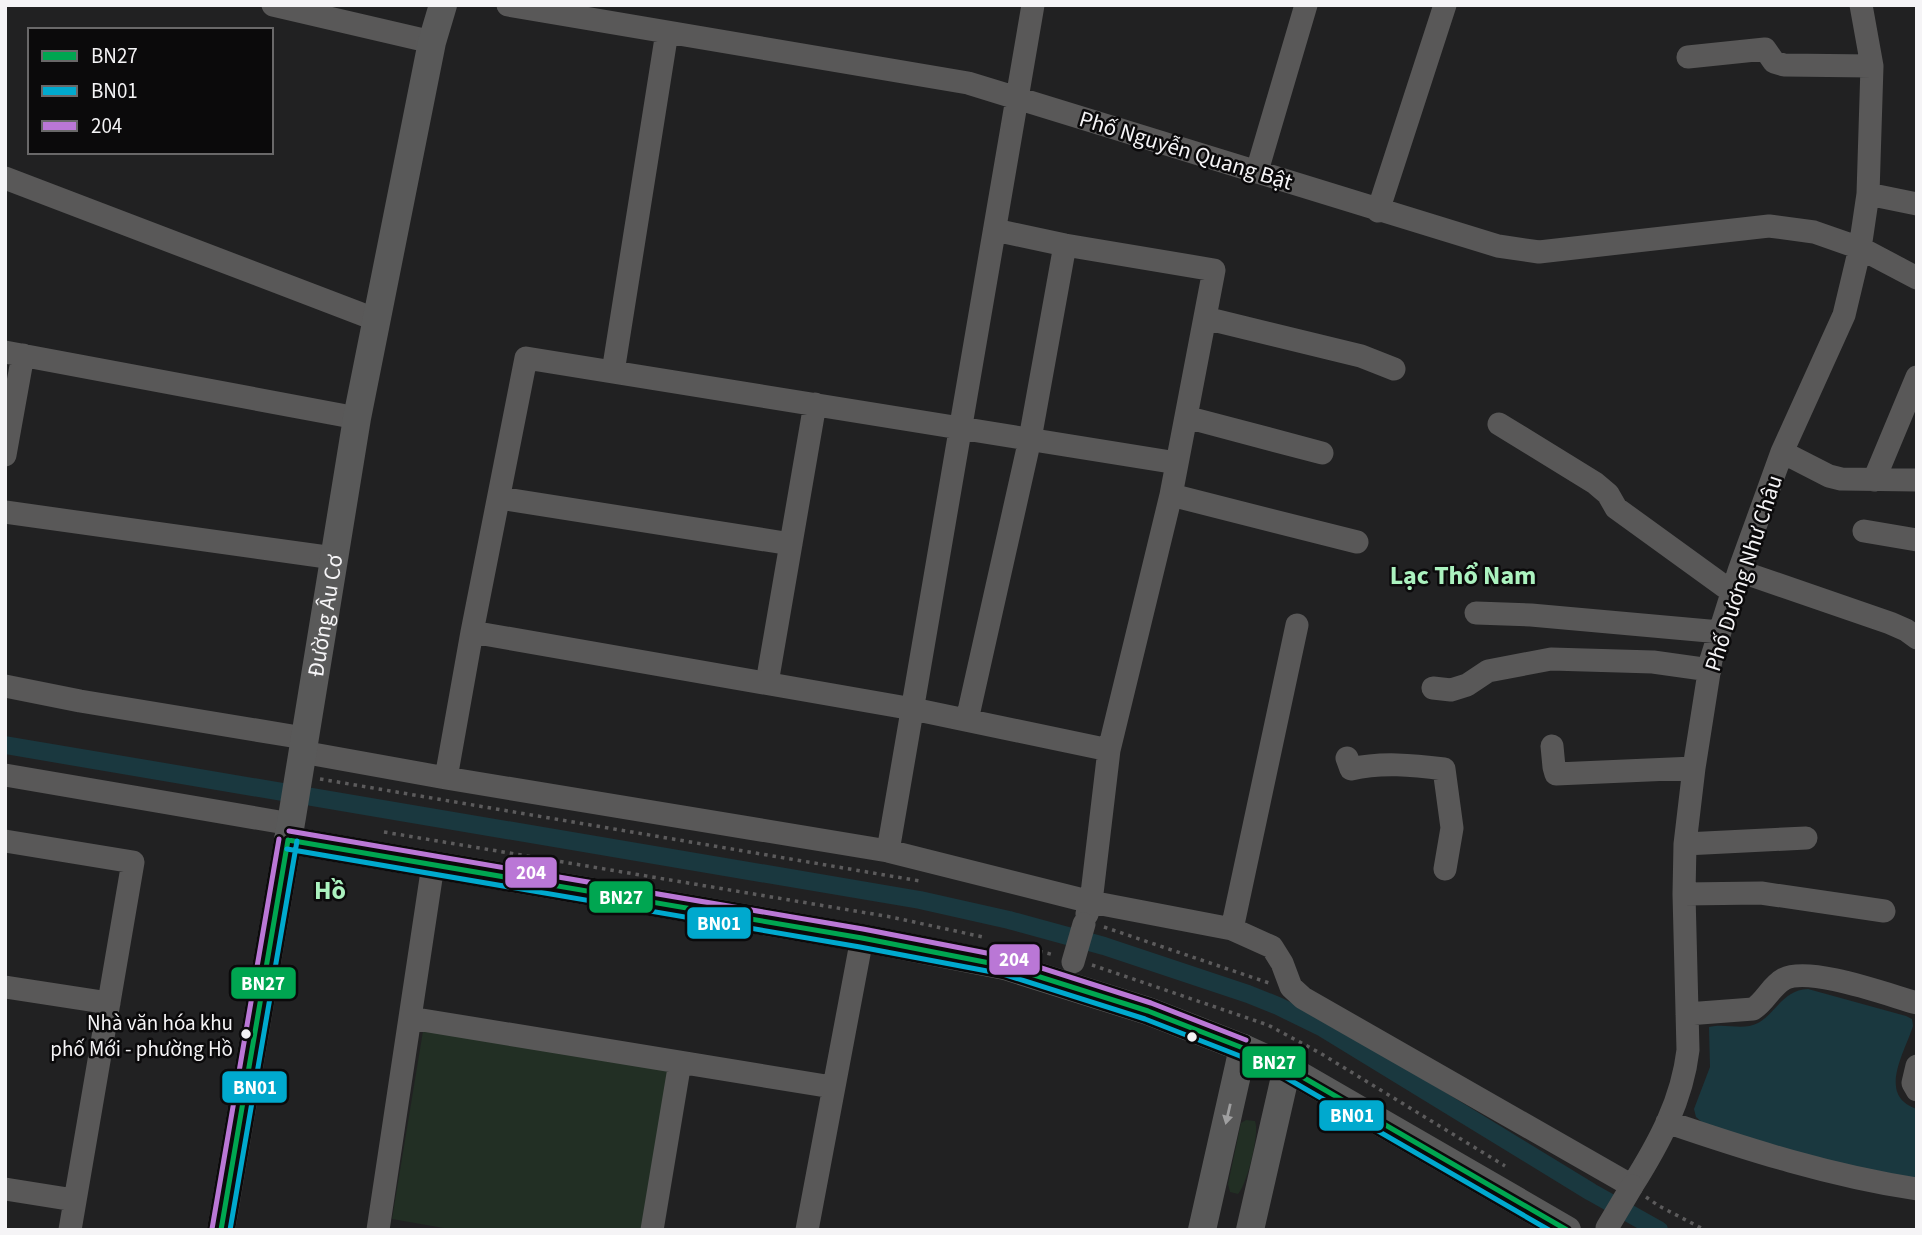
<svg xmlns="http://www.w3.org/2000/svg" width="1922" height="1235" font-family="'Source Sans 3',sans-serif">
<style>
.green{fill:#222f24}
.water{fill:#1a383f}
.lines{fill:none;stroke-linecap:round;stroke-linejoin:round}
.canal{stroke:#1a383f;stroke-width:18}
.path{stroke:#5c5b5c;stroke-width:3.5;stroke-dasharray:3.5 5;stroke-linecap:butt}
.minor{stroke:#595858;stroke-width:23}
.major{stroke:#595959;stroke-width:28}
.minor-bridge{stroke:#595858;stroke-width:23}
.bus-1-casing{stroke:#0b0a0b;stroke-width:10}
.bus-2-casing{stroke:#0b0a0b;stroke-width:10}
.bus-3-casing{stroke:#0b0a0b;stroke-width:10}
.bus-1{stroke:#00a651;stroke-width:5}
.bus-2{stroke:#00a9ce;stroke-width:5}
.bus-3{stroke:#ba77d6;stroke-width:5}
.oneway{fill:#9f9fa0}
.bus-dot{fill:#f5f4f6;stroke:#0b0a0b;stroke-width:2.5}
.labels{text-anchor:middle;stroke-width:5;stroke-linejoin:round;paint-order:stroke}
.bus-label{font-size:21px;fill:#f5f4f6;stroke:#0b0a0b;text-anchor:end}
.street-label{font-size:23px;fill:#f5f4f6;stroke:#0b0a0b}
.quarter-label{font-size:26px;font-weight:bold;fill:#abf2bf;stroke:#0b0a0b}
.line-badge{stroke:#0b0a0b;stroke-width:2.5}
.badge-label{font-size:19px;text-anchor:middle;font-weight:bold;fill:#fff}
</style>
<rect width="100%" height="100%" fill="#212122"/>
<!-- green -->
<path class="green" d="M423 1031 668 1069 641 1230H455L392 1219Z
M1246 1120 1255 1121C1260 1133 1247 1185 1238 1194L1230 1192 1228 1184 1241 1123Z"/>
<!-- water -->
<path class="water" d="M1808 989 1906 1016 1912 1019 1913 1026C1904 1054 1877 1096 1917 1109V1179L1823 1160 1704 1124 1696 1117 1694 1109 1710 1067 1709 1027C1726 1023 1743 1031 1758 1023 1777 1012 1783 990 1808 989Z"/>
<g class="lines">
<!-- canal -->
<path class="canal" d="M5 745 920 900 1009 920 1104 946 1248 994 1278 1006 1323 1028 1591 1192 1659 1230"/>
<!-- path -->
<path class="path" d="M320 779 920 881
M384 832 891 917 983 937
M1104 927 1269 983
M1031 949 1054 955
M1092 965 1268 1025 1320 1053 1505 1166
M1646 1197 1659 1206 1705 1230"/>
<!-- minor -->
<path class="minor" d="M273 5 432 42
M508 5 968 83 1498 246 1539 252 1769 226 1814 232 1860 248 1917 278
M1688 57 1765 49 1774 62 1784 65 1872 66
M1257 171 1306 5
M5 178 377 320
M1868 194 1917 204
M1378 211 1445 5
M995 230 1065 245 1214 270 1171 495 1109 750 1091 902 1087 914
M1205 318 1361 356 1394 369
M5 352 357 418
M613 372 667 32
M1186 417 1322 453
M1499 424 1595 483 1608 494 1616 508 1732 592
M1782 452 1829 476 1841 479 1917 480
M5 455 23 355
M1874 480 1917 377
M1171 495 1357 542
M499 498 791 544
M5 512 334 558
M1864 531 1917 540
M1739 571 1890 623 1906 630 1917 638
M1476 613 1531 615 1720 632
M472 632 913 709 1109 750
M767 683 815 404
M5 686 80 701 304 738
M1433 688 1451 690 1467 685 1488 671 1551 659 1653 662 1710 670
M967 720 1030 439 1065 245
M1552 746 1554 767 1556 774 1694 768
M302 752 446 778 888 851 1091 902 1232 929 1272 947 1282 963 1291 987 1303 998 1632 1186C1659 1143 1682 1101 1688 1050L1684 894 1685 844 1694 768 1711 660 1739 571 1782 452 1844 315 1860 248 1868 194 1872 66 1861 5
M1347 758 1351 769C1381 762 1413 765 1444 769L1452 828 1445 869
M5 775 291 824
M446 778 472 632 526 358 1177 463
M5 841 133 862 70 1230
M1685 844 1806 838
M888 851 1033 5
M1684 894 1761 893 1884 911
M1232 929 1297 625
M5 987 109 1003
M1687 1014 1753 1009C1765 1002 1771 986 1784 979 1810 966 1888 995 1917 1003
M410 1018 832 1087
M1917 1066 1913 1083 1917 1090
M1667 1122C1749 1150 1831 1176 1917 1189
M5 1189 74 1200
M378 1230 433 865
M652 1230 680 1062
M807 1230 862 938"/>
<!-- major -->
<g class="major">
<path d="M288 840 862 938 1005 966 1148 1011 1243 1048 1287 1068 1567 1230"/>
<path id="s1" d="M221 1230 292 817 357 418 432 42 443 5"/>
<path d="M1202 1230 1243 1048"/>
<path d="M1250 1230 1287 1068"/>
</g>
<!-- minor-bridge -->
<path class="minor-bridge" d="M1073 962 1084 924
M1607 1228 1632 1186"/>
<!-- bus-1 casing -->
<g class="bus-1-casing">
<path id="bus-1" d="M288 840 862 938 1005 966 1148 1011 1243 1048 1287 1068 1567 1230
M221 1230 288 840"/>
</g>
<!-- bus-2 casing -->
<g class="bus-2-casing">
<path id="bus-2" d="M287 849 860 947 1003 974 1145 1019 1240 1056 1283 1076 1549 1230
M230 1230 297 841"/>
</g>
<!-- bus-3 casing -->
<g class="bus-3-casing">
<path id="bus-3" d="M289 831 863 929 1007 957 1151 1003 1246 1040
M212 1229 279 839"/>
</g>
<!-- bus-1 -->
<use href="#bus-1" class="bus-1"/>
<!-- bus-2 -->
<use href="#bus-2" class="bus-2"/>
<!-- bus-3 -->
<use href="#bus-3" class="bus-3"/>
</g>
<!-- one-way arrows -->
<defs><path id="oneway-solid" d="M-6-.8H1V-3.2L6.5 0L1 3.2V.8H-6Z" transform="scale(1.75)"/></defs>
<use class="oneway" href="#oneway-solid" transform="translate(1228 1114) rotate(103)"/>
<!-- markers -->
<g class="bus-dot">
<circle cx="246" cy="1034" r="6"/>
<circle cx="1192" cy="1037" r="6"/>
</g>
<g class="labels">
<!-- bus labels -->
<g class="bus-label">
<text x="233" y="1030">Nhà văn hóa khu<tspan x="233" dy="26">phố Mới - phường Hồ</tspan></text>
</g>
<!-- street labels -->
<g class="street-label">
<text transform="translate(1186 150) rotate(17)" y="8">Phố Nguyễn Quang Bật</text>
<text transform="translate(1743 573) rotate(-72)" y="8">Phố Dương Như Châu</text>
<text dy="8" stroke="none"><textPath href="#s1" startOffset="623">Đường Âu Cơ</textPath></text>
</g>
<!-- quarter labels -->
<g class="quarter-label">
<text x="1463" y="584">Lạc Thổ Nam</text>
<text x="330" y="899">Hồ</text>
</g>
</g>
<g class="line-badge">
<rect x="504" y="856" width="54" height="33" rx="7" fill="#ba77d6"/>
<rect x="588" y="880" width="66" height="34" rx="7" fill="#00a651"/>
<rect x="686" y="906" width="66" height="34" rx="7" fill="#00a9ce"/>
<rect x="988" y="943" width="53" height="33" rx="7" fill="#ba77d6"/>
<rect x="230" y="966" width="67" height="34" rx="7" fill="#00a651"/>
<rect x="1241" y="1045" width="66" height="34" rx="7" fill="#00a651"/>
<rect x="221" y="1070" width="67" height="34" rx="7" fill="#00a9ce"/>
<rect x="1318" y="1099" width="67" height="33" rx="7" fill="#00a9ce"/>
</g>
<g class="badge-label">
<text x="531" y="879">204</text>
<text x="621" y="904">BN27</text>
<text x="719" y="930">BN01</text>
<text x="1014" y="966">204</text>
<text x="263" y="990">BN27</text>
<text x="1274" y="1069">BN27</text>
<text x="255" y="1094">BN01</text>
<text x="1352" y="1122">BN01</text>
</g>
<!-- border -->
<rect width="1922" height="1235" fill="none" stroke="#f5f4f6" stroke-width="14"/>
<!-- legend -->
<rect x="28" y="28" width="245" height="126" fill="#0b0a0b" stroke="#696869" stroke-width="2"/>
<rect x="42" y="51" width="35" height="10" fill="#00a651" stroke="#696869" stroke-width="2"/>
<text x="91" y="63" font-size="21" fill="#f5f4f6">BN27</text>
<rect x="42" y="86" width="35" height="10" fill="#00a9ce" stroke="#696869" stroke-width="2"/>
<text x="91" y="98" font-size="21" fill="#f5f4f6">BN01</text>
<rect x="42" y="121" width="35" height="10" fill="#ba77d6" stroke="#696869" stroke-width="2"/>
<text x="91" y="133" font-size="21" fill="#f5f4f6">204</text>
</svg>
